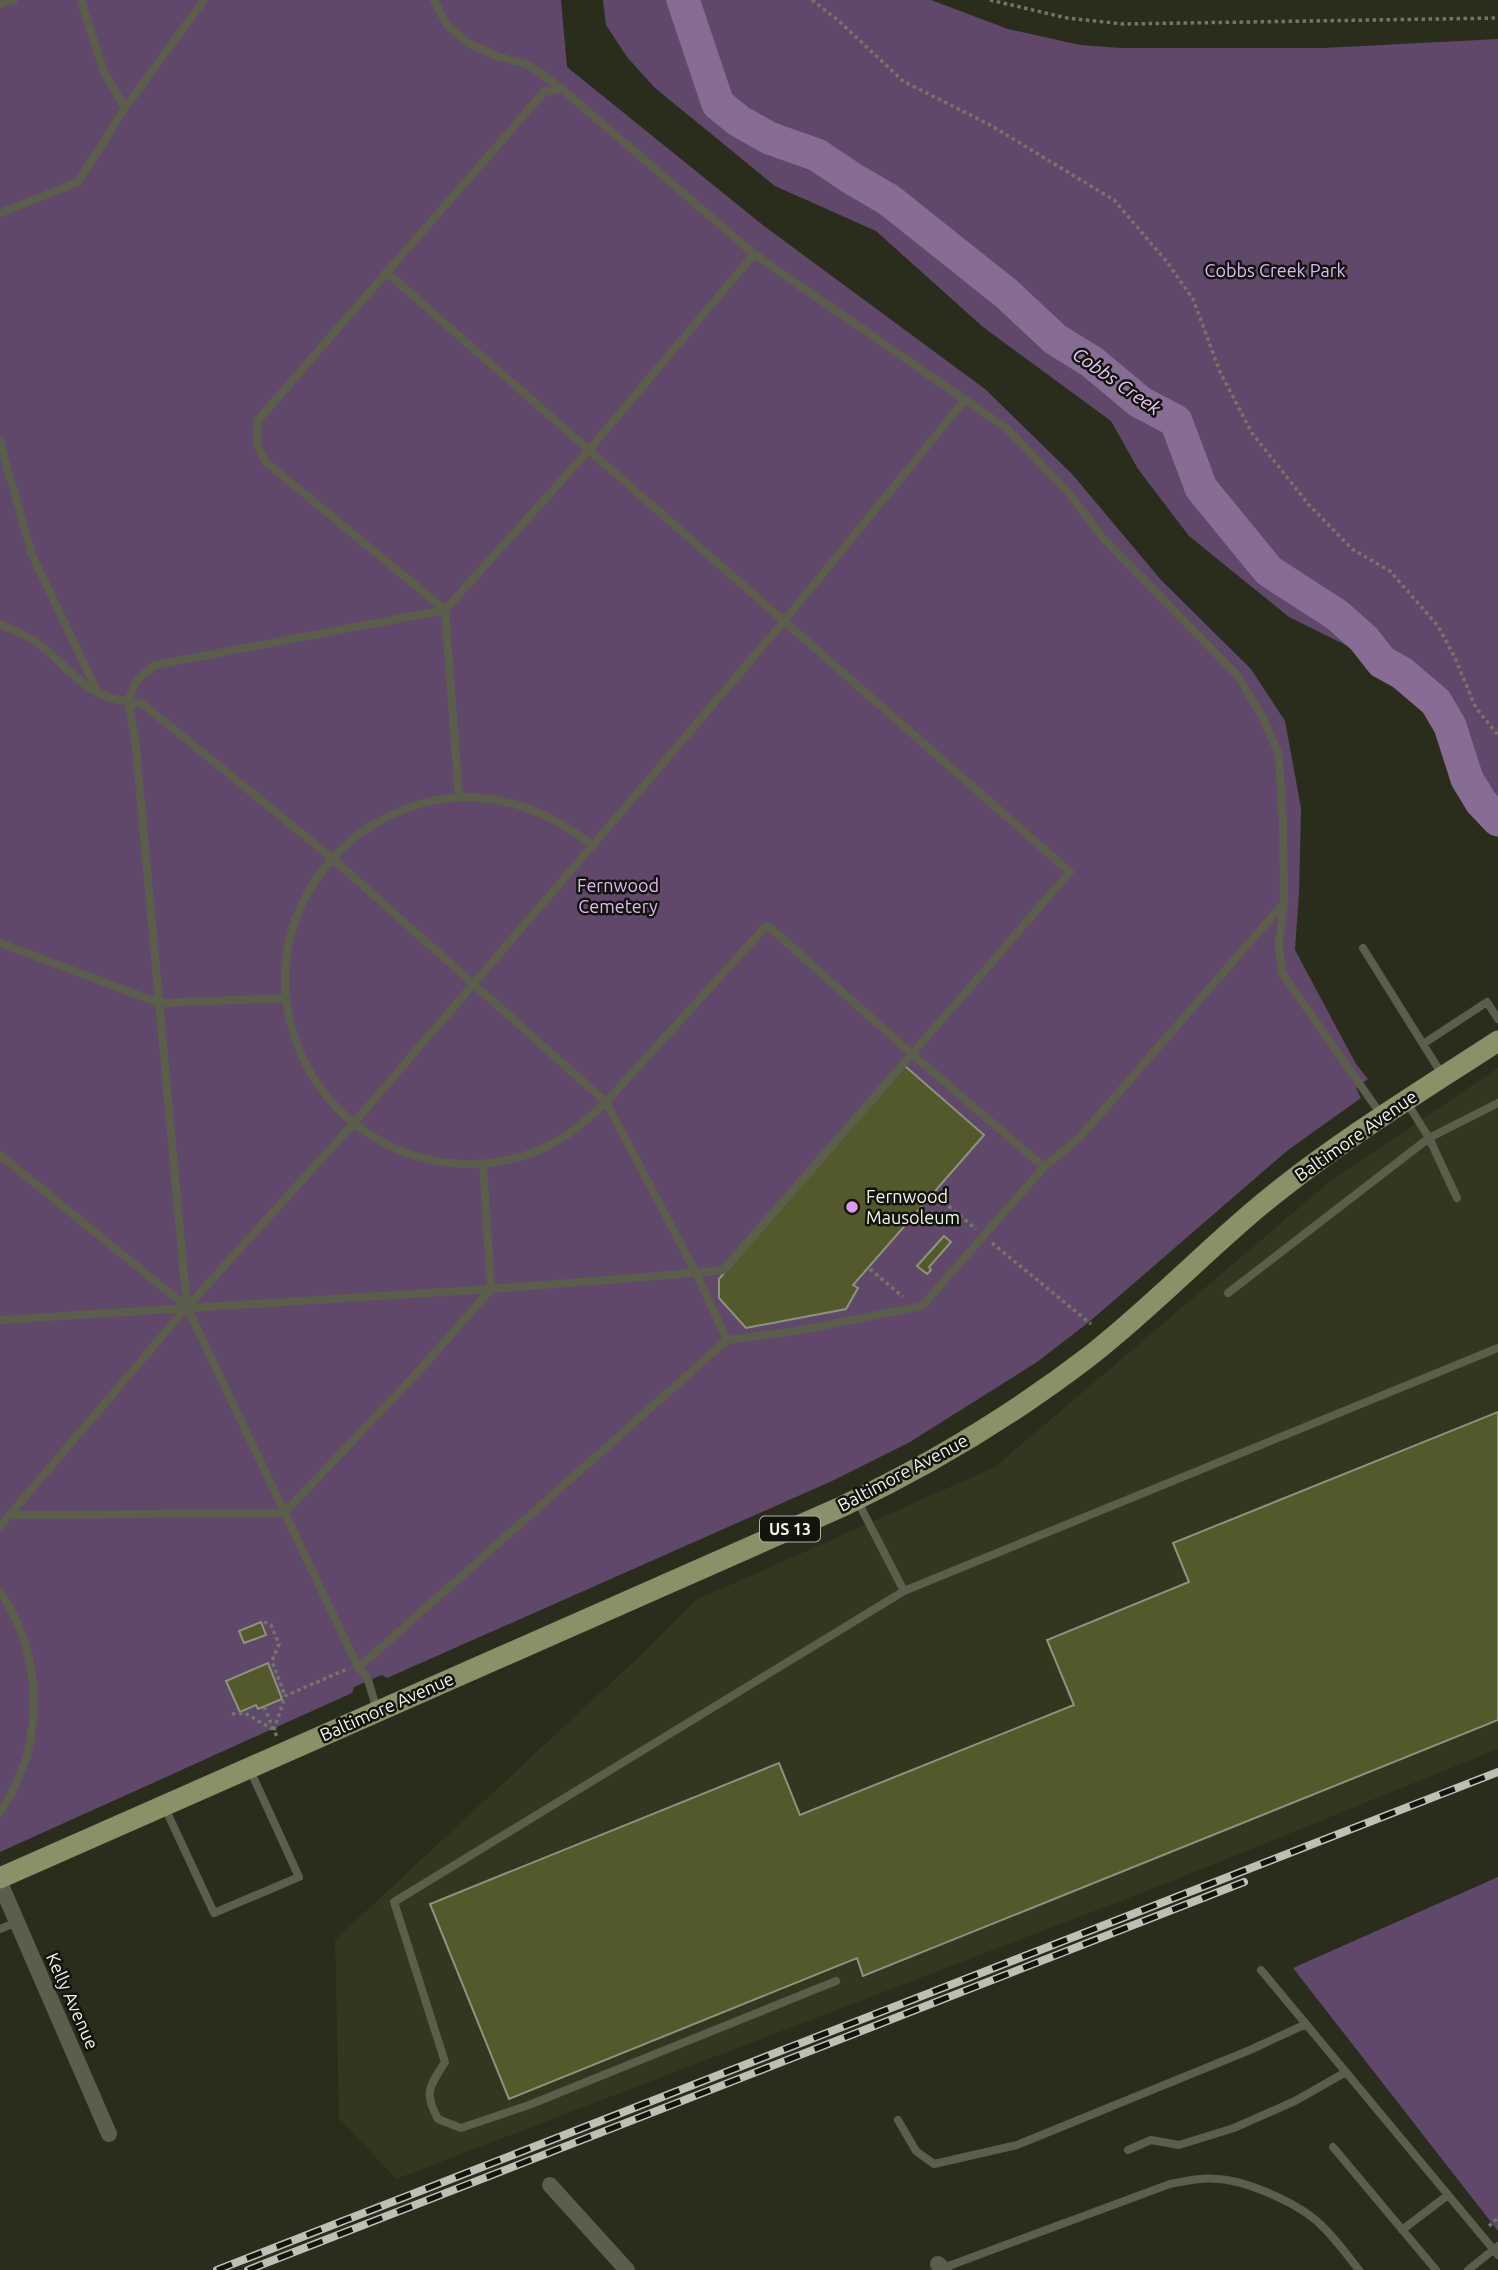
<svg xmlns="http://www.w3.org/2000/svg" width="1498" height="2270" font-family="Ubuntu,sans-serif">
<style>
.built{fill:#343720}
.green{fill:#60486a}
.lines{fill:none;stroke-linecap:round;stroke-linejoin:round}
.river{stroke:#876c93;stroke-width:33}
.building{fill:#53592b;stroke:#8f927f;stroke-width:2}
.path{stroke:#737667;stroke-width:3.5;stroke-dasharray:3.5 3.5;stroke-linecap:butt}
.service{stroke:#5b5e4b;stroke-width:8}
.minor{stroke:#5b5e4b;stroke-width:16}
.primary{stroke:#8a9068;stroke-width:21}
.rail-casing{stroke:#bfc0b4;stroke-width:8}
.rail{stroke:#13140d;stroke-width:5;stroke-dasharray:16;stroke-linecap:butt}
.poi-dot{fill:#db99f5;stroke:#13140d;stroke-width:2.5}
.labels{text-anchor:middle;stroke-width:5;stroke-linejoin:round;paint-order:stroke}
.shield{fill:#13140d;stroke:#b0b1a8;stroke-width:2}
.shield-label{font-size:16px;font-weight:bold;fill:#f3f4ea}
.park-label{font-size:18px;fill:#e4b7f6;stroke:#13140d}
.street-label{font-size:18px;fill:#f3f4ea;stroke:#13140d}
.poi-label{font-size:18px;fill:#f3f4ea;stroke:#13140d;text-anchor:start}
.water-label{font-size:19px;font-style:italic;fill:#ebc8fa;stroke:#13140d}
</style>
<rect width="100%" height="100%" fill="#2a2d1c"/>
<!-- built -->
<path class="built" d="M1498 1068V1749L1157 1887 396 2179 339 2118 335 1940 642 1654 696 1600 995 1467 1328 1183Z"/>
<!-- green -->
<path class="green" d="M0 0H561L567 67 764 226 985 389 1072 474 1161 580 1251 669 1285 721 1301 808 1299 893 1295 950 1356 1064 1368 1079 1356 1088 1361 1098 1288 1150 1089 1322 1037 1362 910 1442 832 1481 387 1678 382 1675 354 1687 352 1693 0 1852Z
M603 0H931L1008 29 1080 45 1121 48H1323L1498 39V820L1481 802 1467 779 1450 726 1436 702 1402 673 1289 617 1189 536 1138 469 1111 421 983 327 876 231 775 186 655 88 627 57 606 25Z
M1498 1877V2231L1293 1968Z"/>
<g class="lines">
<!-- river -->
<path class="river" d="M683 0 718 104 739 121 769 138 817 155 853 179 889 200 1007 294 1055 339 1092 362 1140 402 1176 421 1201 488 1269 571 1337 615 1364 639 1382 662 1402 673 1436 702 1450 726 1467 779 1481 802 1498 820"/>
</g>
<!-- building -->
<path class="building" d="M905 1066 984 1135 853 1285 858 1288 846 1309 746 1328 719 1298V1279Z
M944 1236 951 1242 929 1267 931 1270 927 1274 917 1266Z
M1498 1412V1720L863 1976 857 1958 509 2099 430 1904 779 1763 800 1815 1074 1705 1047 1640 1189 1582 1173 1543Z
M261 1622 266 1635 244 1643 239 1631Z
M268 1663 282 1699 258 1709 256 1705 240 1712 226 1681Z"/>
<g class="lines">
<!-- path -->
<path class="path" d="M812 0 839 21 903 81 990 125 1114 200 1167 262 1193 299 1220 372 1252 433 1309 505 1352 549 1390 571 1438 626 1455 658 1476 708 1498 735
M990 0 1067 18 1123 24 1498 18
M938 1197 976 1229
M992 1243 1091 1324
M870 1269 903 1297
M264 1622 271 1625 279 1644 272 1661 285 1696
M264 1707 277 1737
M232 1714 245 1713 272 1729
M274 1730 285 1696 347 1669
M1489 2226 1498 2218"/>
<!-- service -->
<path class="service" d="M81 0 104 72 125 108
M434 0 447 25 468 43 499 57 529 65 562 89
M0 4 14 0
M0 213 78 182 125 108 204 0
M386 272 1070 872 912 1054 767 925 606 1102 696 1273 723 1270 912 1054 1044 1167 922 1306 802 1330 727 1340
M0 442 32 555 98 693
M0 624C12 630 28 635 39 644 67 666 88 699 128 701L135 738 187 1307 357 1665 368 1680 377 1710
M459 797 445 610 589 450 754 254
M592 845C537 802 472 783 405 809 364 825 332 852 310 889 288 925 280 970 288 1011 308 1126 428 1194 537 1151 564 1140 586 1122 606 1102L332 858 143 704 128 701 137 680 155 665 445 610 266 462 257 445 258 420 544 92 562 89 754 254 1006 428 1069 493 1102 537 1238 676 1264 720 1279 755 1283 828 1284 902 1279 944 1282 973 1382 1116
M0 943 159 1003 285 998
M1363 948 1443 1076
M1423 1044 1487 1002 1498 1019
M1406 1101 1429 1138 1498 1103
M0 1155 187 1307
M1044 1167 1079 1138 1284 903
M1228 1293 1429 1138 1457 1198
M0 1320 491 1289 696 1273 727 1340 358 1668
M858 1502 904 1591 1498 1348
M9 1515 284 1513 418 1372 491 1289 483 1164
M0 1526 187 1307 353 1124 628 804 784 621 964 401
M0 1592C45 1658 45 1746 0 1812
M165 1808 214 1913 299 1877 250 1770
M0 1929 17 1922
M1261 1970 1498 2255
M836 1981 529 2105 461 2128 438 2119C423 2092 430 2086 445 2062L394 1902 904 1591
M898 2120 916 2151 934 2164 1017 2145 1250 2050 1306 2024
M1333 2147 1436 2270
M1128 2150 1151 2140 1179 2145 1234 2128 1295 2101 1346 2072
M1402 2230 1448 2195
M943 2268 1170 2184C1186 2181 1202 2177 1218 2179 1248 2181 1300 2204 1321 2225 1335 2238 1347 2255 1359 2270
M1468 2270 1498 2246"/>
<!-- minor -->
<path class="minor" d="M0 1883 109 2134
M550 2185 627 2270
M938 2264 944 2270"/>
<!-- primary -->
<path class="primary" d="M0 1878 841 1507C930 1465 1013 1415 1091 1355 1151 1308 1203 1253 1262 1204 1336 1143 1418 1093 1498 1041"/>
<!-- rail casing -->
<g class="rail-casing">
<path id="rail" d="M217 2270 1498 1772
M248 2270 1244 1882"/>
</g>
<!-- rail -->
<use href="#rail" class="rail"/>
</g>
<!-- markers -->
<circle class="poi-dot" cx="852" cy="1207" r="7"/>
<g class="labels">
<!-- shield labels -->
<rect class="shield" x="760" y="1516.5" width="60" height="25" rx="5"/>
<g class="shield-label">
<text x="790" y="1535">US 13</text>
</g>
<!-- park labels -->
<g class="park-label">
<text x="1275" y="277">Cobbs Creek Park</text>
<text x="618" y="892">Fernwood<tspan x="618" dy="21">Cemetery</tspan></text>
</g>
<!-- street labels -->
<g class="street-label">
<text transform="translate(1356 1136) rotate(-35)" y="6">Baltimore Avenue</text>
<text transform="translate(903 1473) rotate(-28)" y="6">Baltimore Avenue</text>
<text transform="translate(387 1707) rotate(-24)" y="6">Baltimore Avenue</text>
<text transform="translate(72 2001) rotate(66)" y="6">Kelly Avenue</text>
</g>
<!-- poi labels -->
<g class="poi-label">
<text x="866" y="1203">Fernwood<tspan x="866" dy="21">Mausoleum</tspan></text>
</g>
<!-- water labels -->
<g class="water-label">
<text transform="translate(1117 381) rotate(35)" y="7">Cobbs Creek</text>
</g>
</g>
</svg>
